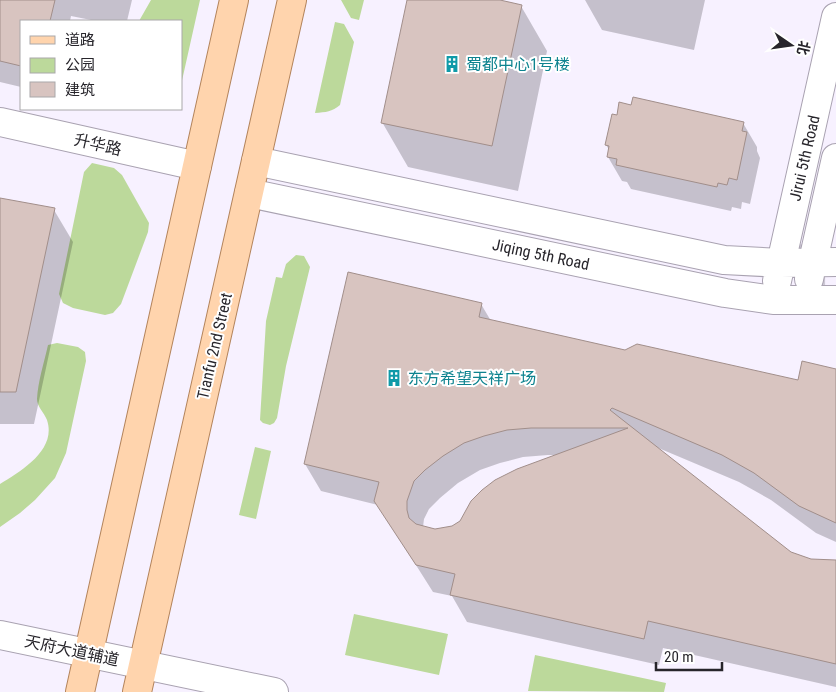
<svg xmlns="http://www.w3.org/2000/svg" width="836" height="692" font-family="'Roboto Condensed','Noto Sans SC',sans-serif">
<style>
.green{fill:#bcd99b}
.shadow{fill:#0003;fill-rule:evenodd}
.building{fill:#d8c4c0;stroke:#a18e8a;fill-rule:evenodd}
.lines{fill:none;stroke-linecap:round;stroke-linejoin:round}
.minor-tunnel{stroke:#cdc8d5;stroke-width:28;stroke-dasharray:28 14;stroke-linecap:butt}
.minor-casing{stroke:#a9a2b1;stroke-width:30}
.major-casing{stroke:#b3845c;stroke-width:30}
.minor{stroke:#fff;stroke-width:28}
.major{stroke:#ffd4ad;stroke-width:28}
.labels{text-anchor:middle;stroke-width:4;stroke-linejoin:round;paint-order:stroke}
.culture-label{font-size:16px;fill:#0d838f;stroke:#fff;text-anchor:start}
.street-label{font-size:16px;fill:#27252b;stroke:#fff}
</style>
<rect width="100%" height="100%" fill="#f7f1ff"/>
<!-- green -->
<path class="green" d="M151 0H200L181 85V21H139Z
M341 0H364L359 20 351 18Z
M335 22 344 24 354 42 340 105C332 112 326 112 315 113Z
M92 163 114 168 122 175 149 223 148 232 121 304 113 313 105 315 73 308 63 303 59 294 84 172Z
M296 255 304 256 310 267 286 366 277 418 274 423 270 425 263 423 260 420 266 321 276 277 282 278 286 264Z
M57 343 78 347 85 352 86 361 66 453 55 478 35 500 20 513 0 527V484C21 471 57 450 47 420 44 412 37 407 37 399 38 381 44 363 48 345Z
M255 447 271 451 256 519 239 515Z
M354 614 448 634 439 675 345 655Z
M535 655 666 683 664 692 528 691Z"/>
<!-- shadow -->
<path class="shadow" d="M0 0H132L127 21H96L71 16 70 21H21V87L0 82Z
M408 0H494L521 6 547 51 518 191 408 167 382 122Z
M585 0H705L694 50 602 30Z
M743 123 757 147V151L760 158 750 204 742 202 741 209 732 207 731 211 631 189 627 182 622 181 608 157 610 151 606 145Z
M0 199 54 210 73 242 34 424H0Z
M481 304 491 321 626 351 799 381 836 371V542L816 533 771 500 739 482 656 447 791 553 811 561 836 562V687L663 648 659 665 467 622 452 596 433 592 378 505 321 491 305 464ZM548 455H558L452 528 435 530 423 527 424 519 429 509 440 498 458 483 480 470 500 463 523 457Z"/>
<!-- building -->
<path class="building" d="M0 0H55L50 21H21V66L0 61Z
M407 0H500L522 5 492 146 381 123Z
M633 97 744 122 742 131 747 132 737 180 729 178 727 185 718 183 717 187 616 165 617 159 607 157 609 146 605 145 612 114 617 115 619 102 631 105Z
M0 198 55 208 16 392H0Z
M348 272 482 303 479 317 625 350 637 344 798 380 802 361 836 369V523L799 506 754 473 722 455 612 408 610 410 791 552 811 559 836 560V664L648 621 644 639 450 595 455 574 416 565 374 501 379 482 304 464ZM531 428H628L517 469 495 480 482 490 471 501 460 521 452 526 435 529 416 524 409 518 407 510V501L414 481 425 470 443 456 464 443 484 436 507 430Z"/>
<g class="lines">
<!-- minor-tunnel -->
<path class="minor-tunnel" d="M799 244 791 279H836"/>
<!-- minor casing -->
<g class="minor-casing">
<path id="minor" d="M0 122 197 166
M256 161 724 260 781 263 836 262
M249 193 725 293 773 300H836
M809 279 836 158
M777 281 836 17
M0 635 274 692"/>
</g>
<!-- major casing -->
<g class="major-casing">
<path id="major" d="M80 692 234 0
M137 692 292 0"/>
</g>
<!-- minor -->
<use href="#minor" class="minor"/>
<!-- major -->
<use href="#major" class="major"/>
</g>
<!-- icons -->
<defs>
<g id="building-bare" transform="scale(1.35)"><path d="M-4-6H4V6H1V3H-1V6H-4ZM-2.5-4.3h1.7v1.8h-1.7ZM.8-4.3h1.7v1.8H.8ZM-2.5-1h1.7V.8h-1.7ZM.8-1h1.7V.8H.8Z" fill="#0f9aa8" stroke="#fff" stroke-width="2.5" paint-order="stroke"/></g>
</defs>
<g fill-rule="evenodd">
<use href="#building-bare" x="452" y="64"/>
<use href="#building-bare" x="394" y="378"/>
</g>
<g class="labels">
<!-- culture labels -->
<g class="culture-label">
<text x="466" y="70">蜀都中心1号楼</text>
<text x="408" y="384">东方希望天祥广场</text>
</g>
<!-- street labels -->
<g class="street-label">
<text transform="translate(98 144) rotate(13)" y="6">升华路</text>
<text transform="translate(804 158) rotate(-77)" y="6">Jirui 5th Road</text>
<text transform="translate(541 254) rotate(12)" y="6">Jiqing 5th Road</text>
<text transform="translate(214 346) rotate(-77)" y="6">Tianfu 2nd Street</text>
<text transform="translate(72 650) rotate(12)" y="6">天府大道辅道</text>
</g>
</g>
<!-- legend -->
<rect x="20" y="20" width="162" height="90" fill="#ffffff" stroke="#a9a8aa"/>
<rect x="30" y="36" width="25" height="8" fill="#ffd4ad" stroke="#a9a8aa"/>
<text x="65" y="45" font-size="15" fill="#27252b">道路</text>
<rect x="30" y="58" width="25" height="15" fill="#bcd99b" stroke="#a9a8aa"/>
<text x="65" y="70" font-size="15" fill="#27252b">公园</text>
<rect x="30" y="82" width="25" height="15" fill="#d8c4c0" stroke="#a9a8aa"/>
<text x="65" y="95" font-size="15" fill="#27252b">建筑</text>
<!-- north arrow -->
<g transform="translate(791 45) rotate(103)" stroke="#ffffff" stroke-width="4" paint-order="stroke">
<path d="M0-4L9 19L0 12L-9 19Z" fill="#27252b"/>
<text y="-8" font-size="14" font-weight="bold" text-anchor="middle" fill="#27252b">北</text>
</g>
<!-- scale -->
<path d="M656 662v8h66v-8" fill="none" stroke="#27252b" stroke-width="2.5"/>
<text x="664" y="662" font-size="15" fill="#27252b" stroke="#ffffff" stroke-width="4" paint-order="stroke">20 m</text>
</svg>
